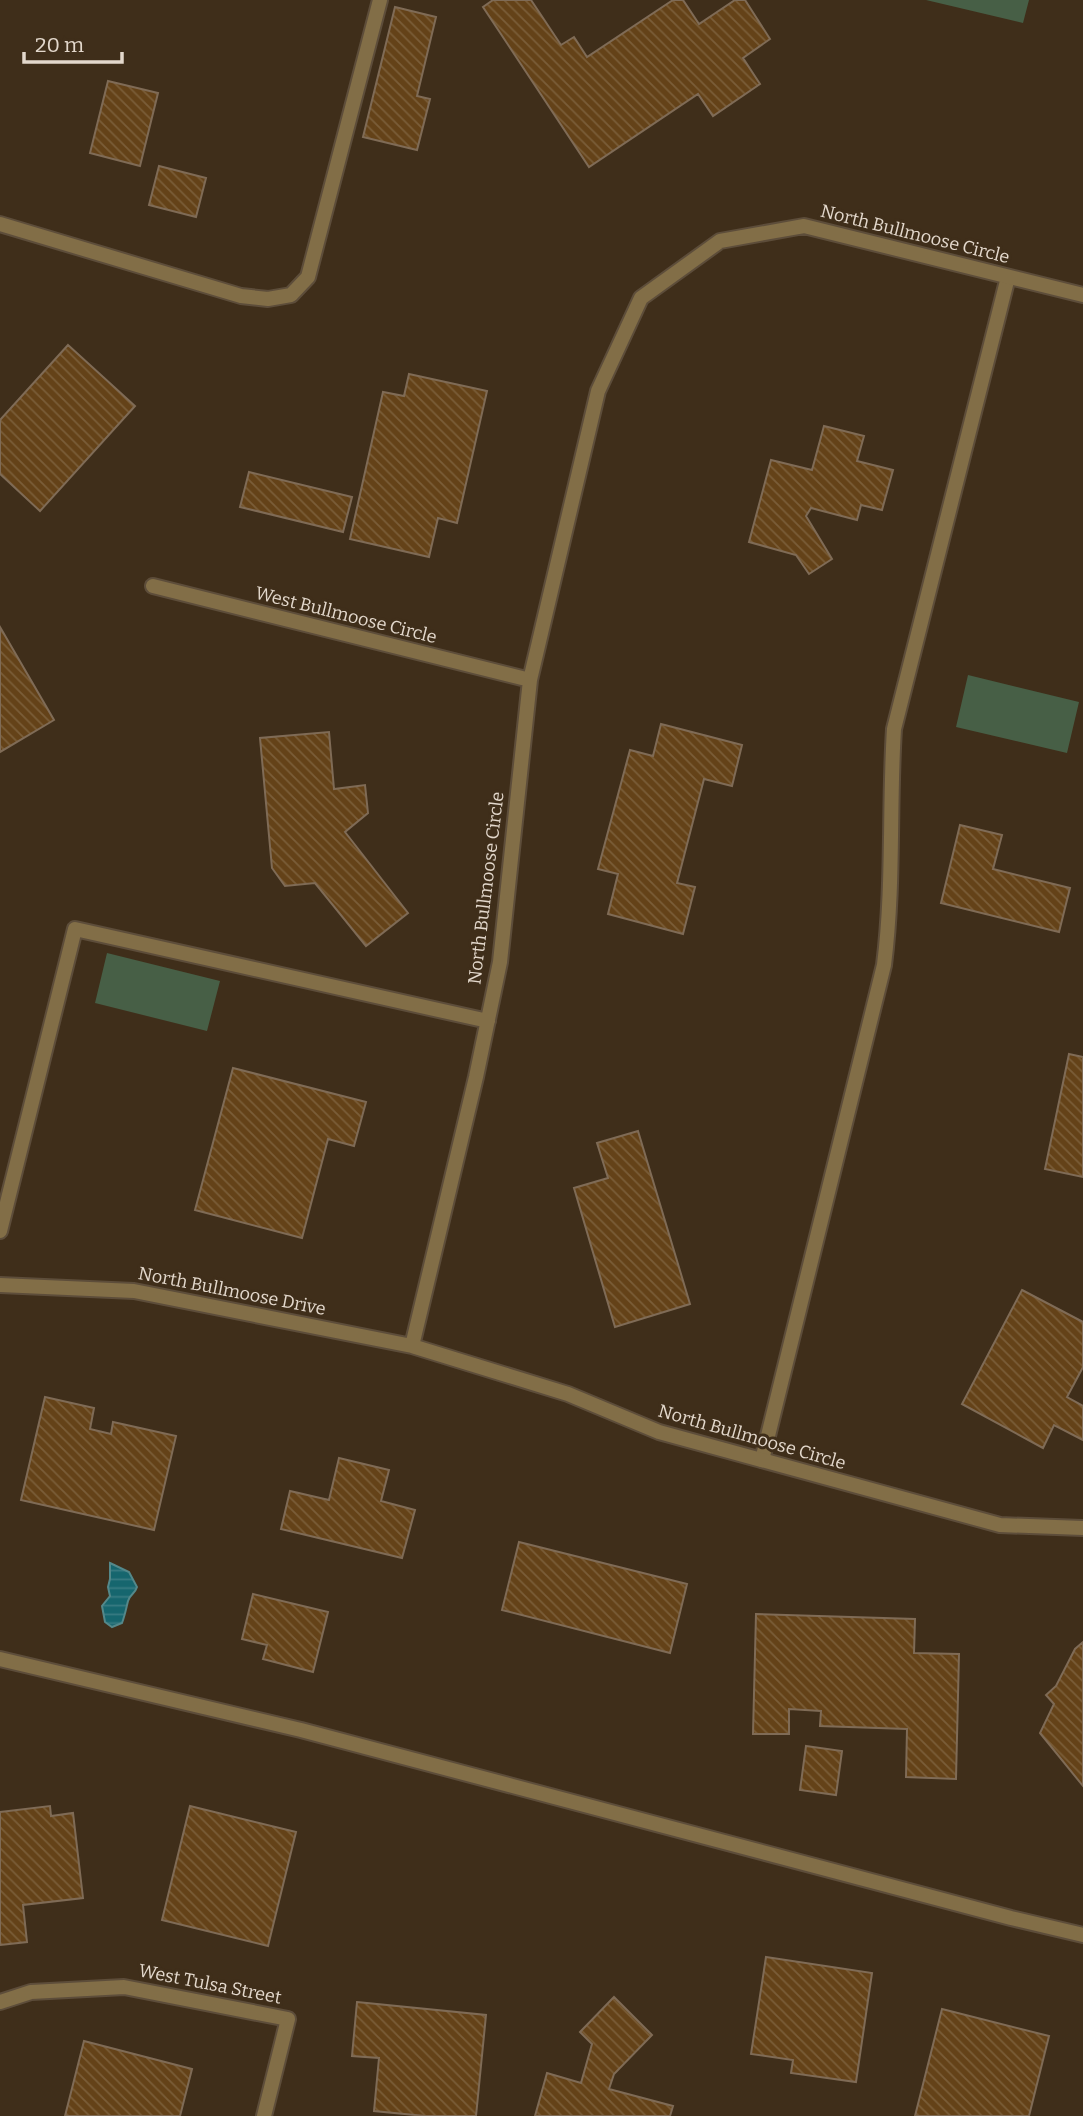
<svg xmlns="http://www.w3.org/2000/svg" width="1083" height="2116" font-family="Bitter,serif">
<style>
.garden{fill:#475f46}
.water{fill:url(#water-rules);stroke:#54888a;stroke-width:2}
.building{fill:url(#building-back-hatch);stroke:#7f6b56;stroke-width:2}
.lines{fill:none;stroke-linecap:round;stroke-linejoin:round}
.service-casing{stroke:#5d4d3a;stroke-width:18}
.minor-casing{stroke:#5d4d3a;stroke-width:18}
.service{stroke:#826e47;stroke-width:14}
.minor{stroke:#826e47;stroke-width:14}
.labels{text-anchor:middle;stroke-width:6;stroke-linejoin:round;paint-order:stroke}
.street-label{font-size:18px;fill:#e3d8cc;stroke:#3f2e1a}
</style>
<defs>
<pattern id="water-rules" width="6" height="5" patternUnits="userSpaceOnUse" patternTransform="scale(1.75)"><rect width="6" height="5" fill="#16666e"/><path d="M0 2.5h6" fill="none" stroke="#387b82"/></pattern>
<pattern id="building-back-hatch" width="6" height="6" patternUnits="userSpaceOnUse" patternTransform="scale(1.75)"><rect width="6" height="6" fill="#644218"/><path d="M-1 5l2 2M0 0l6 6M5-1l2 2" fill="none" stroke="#7a5d38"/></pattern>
</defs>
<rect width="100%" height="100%" fill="#3f2e1a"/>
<!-- garden -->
<path class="garden" d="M926 0H1029L1023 23Z
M968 675 1079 702 1067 753 956 727Z
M107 953 220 981 207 1031 95 1003Z"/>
<!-- water -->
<path class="water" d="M110 1563 129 1572 137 1587C135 1594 130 1594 128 1601 126 1609 125 1615 122 1623L112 1627 105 1622 102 1606 110 1596 108 1587 110 1579Z"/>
<!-- building -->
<path class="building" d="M493 0H531L561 45 574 37 587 57 673 0H683L699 24 735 0H745L770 39 743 58 760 84 713 116 698 94 589 167 483 7Z
M395 7 436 17 417 96 430 99 417 150 363 137Z
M108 81 158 93 140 166 90 153Z
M159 166 206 178 196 217 149 205Z
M68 345 135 406 40 511 0 474V420Z
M409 374 487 391 457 523 438 518 429 557 350 539 383 392 404 396Z
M824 426 864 436 857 461 893 470 882 510 861 505 857 520 811 508 806 516 832 559 809 574 796 555 749 542 771 460 812 470Z
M249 472 352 497 343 532 240 507Z
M0 627 54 720 0 752Z
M661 724 742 745 732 786 704 779 677 883 695 887 683 934 608 914 618 874 598 869 630 750 653 756Z
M329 732 334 789 365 785 368 813 345 832 408 913 366 946 315 883 285 886 272 868 260 738Z
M960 825 1002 835 993 869 1070 888 1059 932 941 903Z
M1069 1054 1083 1057V1177L1045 1169Z
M233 1068 366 1102 354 1146 328 1139 302 1238 195 1210Z
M638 1131 690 1304 615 1327 574 1188 608 1178 597 1143Z
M1022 1290 1083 1322V1367L1067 1397 1083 1406V1440L1054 1425 1043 1448 962 1404Z
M45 1397 94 1408 90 1429 111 1434 113 1422 176 1436 154 1530 21 1500Z
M339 1458 389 1470 381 1501 415 1510 402 1558 281 1529 290 1491 329 1500Z
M519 1542 687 1584 670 1653 502 1610Z
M253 1594 328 1612 313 1672 263 1659 267 1645 242 1639Z
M756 1614 915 1619 914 1653 959 1654 956 1779 906 1777 907 1729 820 1726 821 1711 789 1709V1734H753Z
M1083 1642V1786L1040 1733 1054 1704 1046 1695 1056 1686 1075 1649Z
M806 1746 842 1751 836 1795 800 1790Z
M50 1806 51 1816 73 1813 83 1898 23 1905 27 1942 0 1945V1812Z
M190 1806 296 1832 268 1946 162 1920Z
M766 1957 872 1973 856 2082 791 2073 793 2060 751 2054Z
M614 1997 652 2035 614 2074 609 2089 673 2106 670 2116H535L547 2073 581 2083 592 2044 580 2032Z
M357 2002 486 2015 476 2116H425L374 2111 379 2058 352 2056Z
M942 2009 1049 2036 1029 2116H915Z
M84 2041 192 2069 180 2116H65Z"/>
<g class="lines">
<!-- service casing -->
<g class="service-casing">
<path id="service" d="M0 224 241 296 268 299 291 295 308 277 380 0
M762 1460 884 965C894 886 889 807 894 729L1008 277
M0 1659 301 1730 1011 1918 1083 1935"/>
</g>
<!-- minor casing -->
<g class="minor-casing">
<path id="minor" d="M153 586 530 680
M0 1231 75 929 488 1021
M0 1285 134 1291 412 1346 568 1394 659 1432 1000 1525 1083 1528
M412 1346 476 1077 500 962 530 680 598 391 641 298 720 241 804 226 1083 295
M0 2002 31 1992 124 1987 288 2019 264 2116"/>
</g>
<!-- service -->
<use href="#service" class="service"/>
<!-- minor -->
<use href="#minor" class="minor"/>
</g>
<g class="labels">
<!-- street labels -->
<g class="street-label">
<text transform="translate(915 234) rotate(14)" y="6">North Bullmoose Circle</text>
<text transform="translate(346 615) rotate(14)" y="6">West Bullmoose Circle</text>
<text transform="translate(486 888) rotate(-83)" y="6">North Bullmoose Circle</text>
<text transform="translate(232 1291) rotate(11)" y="6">North Bullmoose Drive</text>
<text transform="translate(752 1437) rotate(16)" y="6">North Bullmoose Circle</text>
<text transform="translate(210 1984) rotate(11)" y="6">West Tulsa Street</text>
</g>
</g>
<!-- scale -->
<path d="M24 52v10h98v-10" fill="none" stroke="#e3d8cc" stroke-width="3.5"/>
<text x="35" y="52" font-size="21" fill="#e3d8cc" stroke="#3f2e1a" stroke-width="5" paint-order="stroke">20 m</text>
</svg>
